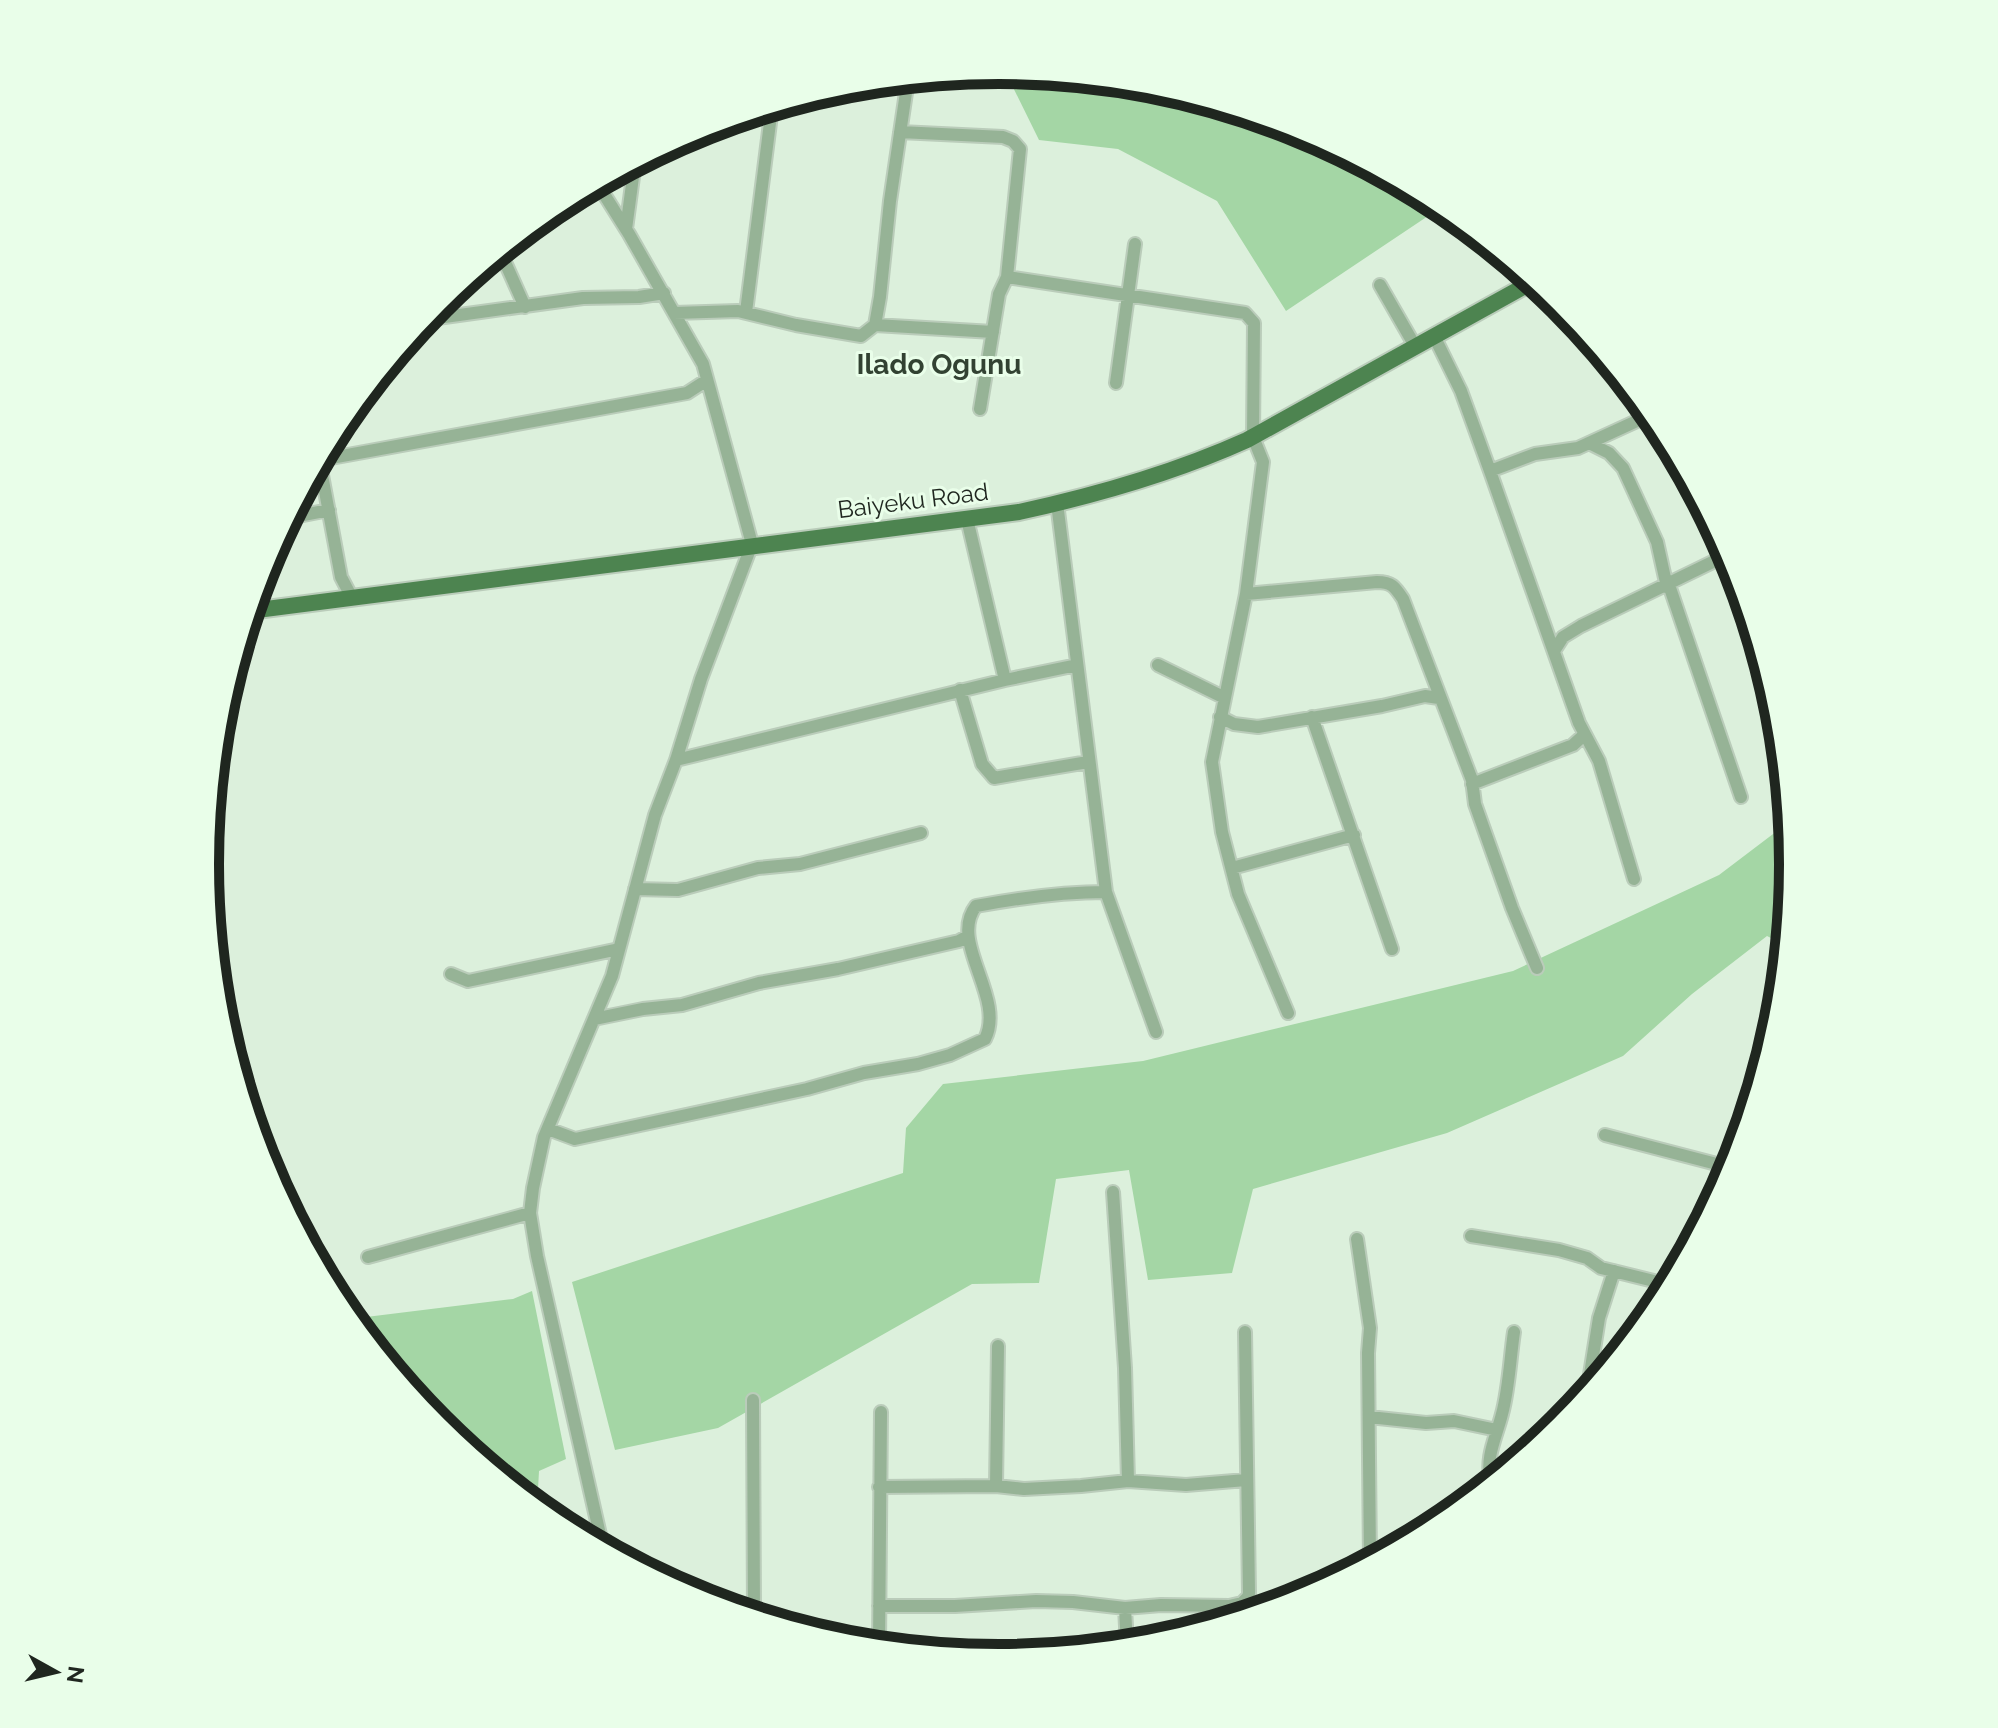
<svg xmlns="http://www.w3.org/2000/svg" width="1998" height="1728" font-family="Raleway,sans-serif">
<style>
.green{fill:#a4d6a5}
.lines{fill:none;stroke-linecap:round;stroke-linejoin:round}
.minor-casing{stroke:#baccba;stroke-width:16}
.major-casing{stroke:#baccba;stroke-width:20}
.minor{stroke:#96b396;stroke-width:12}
.major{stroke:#4d8450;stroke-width:16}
.labels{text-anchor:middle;stroke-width:6;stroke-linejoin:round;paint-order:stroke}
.street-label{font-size:24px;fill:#1f261f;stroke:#e9fee9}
.quarter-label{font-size:28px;font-weight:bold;fill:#324232;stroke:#e9fee9}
.rim{fill:none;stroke:#1f261f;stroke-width:10}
</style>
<rect width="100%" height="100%" fill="#dcf0dc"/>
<!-- green -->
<path class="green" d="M1005 71 1142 84 1163 96 1238 119 1303 131 1443 206 1286 311 1217 201 1118 149 1039 140Z
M1789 822 1793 864 1785 945 1767 936 1692 994 1623 1056 1447 1133 1253 1189 1232 1273 1148 1280 1129 1170 1056 1179 1039 1283 972 1284 718 1428 615 1450 572 1282 903 1173 906 1128 943 1084 1143 1061 1513 971 1719 875Z
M532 1291 566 1459 539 1471 537 1507 437 1425 350 1319 513 1299Z"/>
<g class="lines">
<!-- minor casing -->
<g class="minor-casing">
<path id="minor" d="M900 132 1003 137 1013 141 1020 149 1007 277 999 294 980 409
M597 183 629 234 703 364 752 544 701 679 676 760 655 815 612 976 544 1137 533 1188 530 1213 537 1256 603 1548
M626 229 635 162
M500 251 525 307
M1007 277 1245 313 1254 323 1253 437 1263 462 1246 594 1212 762 1222 832 1238 894 1288 1013
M1380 285 1415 346
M746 312 772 107
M674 313 738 311 796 325 861 336 875 325 880 297 890 201 908 79
M423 320 583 298 639 297 664 293
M875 325 993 332
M1434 336 1461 391 1490 471 1579 723 1599 761 1634 879
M1116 383 1135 244
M1589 443 1609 453 1623 468 1657 542 1667 587
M319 459 341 577 352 598
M320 460 687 393 707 380
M1490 471 1535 454 1578 448 1652 414
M1057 503 1106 892 1156 1032
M288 518 329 510
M967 519 1005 680
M1669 585 1741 797
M1246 594 1377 582C1392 582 1395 587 1403 599L1472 780 1475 804 1512 908 1537 968
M1554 651 1563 637 1581 626 1729 554
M1158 665 1225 698
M960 690 982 764 994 778 1088 762
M1220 717 1234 724 1258 727 1382 706 1425 696 1439 698
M1312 717 1392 949
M676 760 1005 680 1077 665
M1472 784 1573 745 1584 735
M1232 868 1354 835
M635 889 678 890 758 868 800 864 921 833
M451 974 468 981 619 949
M594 1019 643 1009 682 1005 759 983 838 969 959 941 968 936
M548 1129 575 1139 807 1089 864 1073 918 1064 950 1055 985 1039C1006 997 948 942 976 906 1019 898 1062 892 1106 892
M1605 1135 1732 1168
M1113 1192 1125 1368 1128 1481
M1471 1236 1559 1250 1587 1258 1601 1268 1670 1285
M1357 1239 1370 1328 1368 1353 1370 1562
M368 1257 530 1213
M1587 1393 1599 1318 1614 1271
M753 1400 754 1615
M1369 1417 1426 1423 1454 1421 1497 1430
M1491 1482C1485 1457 1496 1438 1502 1414 1509 1388 1510 1359 1514 1332
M996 1486 998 1346
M879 1487 996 1486 1024 1489 1081 1486 1128 1481 1186 1485 1246 1480
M879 1606H955L1036 1601 1073 1602 1125 1608 1161 1605 1229 1606 1242 1603
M1125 1608 1127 1645
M1242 1616V1603L1248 1597 1249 1593 1245 1332
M879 1646 881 1412"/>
</g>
<!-- major casing -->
<g class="major-casing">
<path id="major" d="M250 611 1019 512C1097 495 1174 473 1247 440L1534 281"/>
</g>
<!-- minor -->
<use href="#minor" class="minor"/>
<!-- major -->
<use href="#major" class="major"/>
</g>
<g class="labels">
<!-- street labels -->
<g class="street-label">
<text transform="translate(913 501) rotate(-7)" y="8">Baiyeku Road</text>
</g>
<!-- quarter labels -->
<g class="quarter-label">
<text x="939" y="374">Ilado Ogunu</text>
</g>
</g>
<!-- crop -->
<path d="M0 0H1998V1728H0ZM219 864a780 780 0 1 1 1560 0a780 780 0 1 1-1560 0Z" fill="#e9fee9" fill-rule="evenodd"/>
<path class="rim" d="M219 864a780 780 0 1 1 1560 0a780 780 0 1 1-1560 0Z"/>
<!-- north arrow -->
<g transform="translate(56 1672) rotate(98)" stroke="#e9fee9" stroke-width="6" paint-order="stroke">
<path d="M0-6L14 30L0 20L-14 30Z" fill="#1f261f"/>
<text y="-12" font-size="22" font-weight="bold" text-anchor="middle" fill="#1f261f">N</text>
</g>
</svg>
